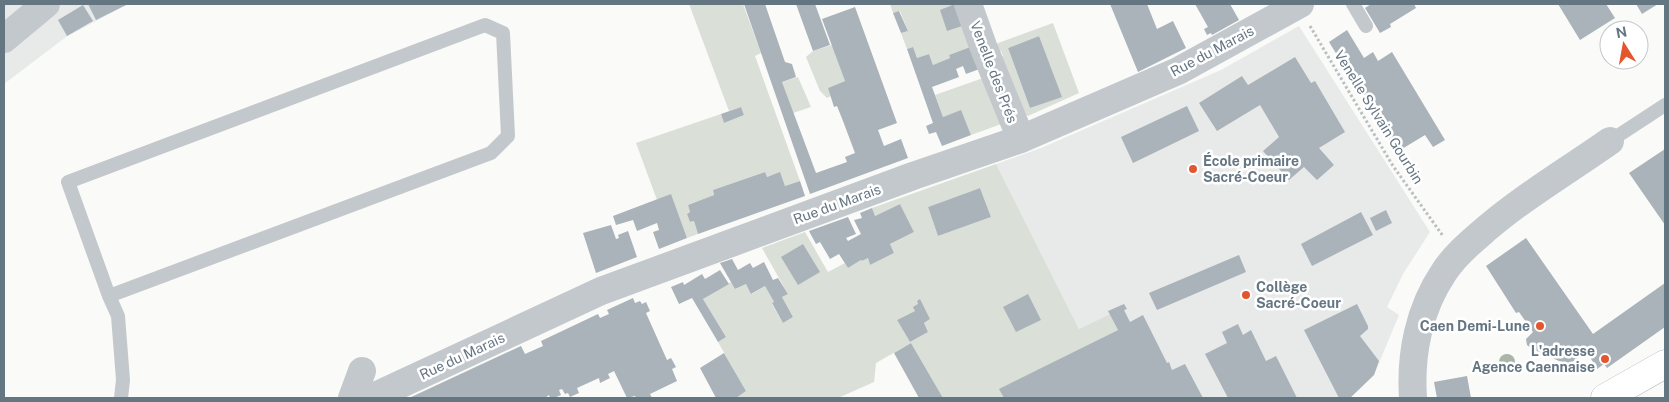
<svg xmlns="http://www.w3.org/2000/svg" width="1669" height="402" font-family="'Public Sans',sans-serif">
<style>
.built{fill:#e8e9e9}
.green{fill:#dadfd7;fill-rule:evenodd}
.building{fill:#aab3b9}
.lines{fill:none;stroke-linecap:round;stroke-linejoin:round}
.secondary-casing{stroke:#b3babf;stroke-width:29}
.path{stroke:#bbbfc2;stroke-width:3;stroke-dasharray:2.5 2.5;stroke-linecap:butt}
.lane{stroke:#c3c8cc;stroke-width:14}
.street{stroke:#c3c8cc;stroke-width:28}
.secondary{stroke:#fff;stroke-width:28}
.tree{fill:#aab4a7}
.poi-dot{fill:#e4572e;stroke:#fff;stroke-width:2}
.labels{text-anchor:middle;stroke-width:5;stroke-linejoin:round;paint-order:stroke}
.street-label{font-size:14px;fill:#657683;stroke:#fff}
.poi-label{font-size:14px;font-weight:bold;fill:#657683;stroke:#fff;text-anchor:start}
</style>
<rect width="100%" height="100%" fill="#fafaf8"/>
<!-- built -->
<path class="built" d="M4 4H128L66 37 4 84Z
M1299 26 1430 232 1403 274 1387 307 1399 315 1374 375 1350 398H1151L1110 314 1079 329 996 164 1041 148 1221 70Z"/>
<!-- green -->
<path class="green" d="M689 4H743L761 53 755 56 800 181 785 186 780 173 766 177 764 172 713 190 714 195 688 205 690 212 687 214 690 222 694 221 698 234 687 238 671 195 657 200 636 143 721 114 724 123 744 115 741 107 729 111Z
M890 4H955L973 46 949 55 950 58 933 65 929 54 917 58 913 47 907 49 901 33 908 31 900 11 893 13Z
M1053 23 1079 93 1028 116 1018 111 998 58 1003 56 1001 51 996 52 993 45ZM1039 36 1061 96 1030 108 1008 48Z
M832 45 845 81 828 88 831 96 827 98 820 91 806 57 813 51Z
M798 77 811 107 793 113 782 82Z
M986 77 1004 123 971 135 961 111 943 117 935 95Z
M996 164 1079 329 1110 314 1118 330 1000 389 1004 398H943L911 343 876 363 874 382 838 398H736L746 391 718 342 726 337 703 299 731 282 735 289 746 284 752 294 765 286 774 302 772 304 783 323 793 317 782 297 788 294 762 248 805 232 828 272 845 263 848 268 861 260 862 261 868 258 870 265 894 253 890 244 914 232 900 204 875 216 872 208ZM980 188 991 217 938 236 928 207ZM920 300 930 319 924 323 928 332 910 342 897 320 915 311 918 304 917 301Z"/>
<!-- building -->
<path class="building" d="M88 4H128L96 20Z
M744 4H765L785 62 792 64 796 77 782 82 816 173 847 162 845 157 855 153 843 121 837 106 834 107 828 88 845 81 822 19 855 7 897 123 878 130 884 146 901 139 908 158 810 194Z
M796 4H815L830 45 813 51Z
M955 4 965 25 947 31 940 10Z
M1110 4H1147L1157 29 1173 21 1186 48 1138 72Z
M1195 4H1230L1239 20 1212 35 1211 33 1207 35 1204 29 1208 27Z
M1371 4H1414L1416 8 1390 24 1391 27 1380 33 1365 8Z
M1558 4H1606L1615 18 1580 40Z
M1636 4H1658L1642 14Z
M83 5 93 21 67 36 58 20Z
M899 11 908 31 901 33 893 13Z
M1347 30 1364 58 1373 52 1378 61 1392 52 1445 140 1433 147 1425 135 1397 152 1329 42Z
M1039 36 1062 97 1030 108 1008 48Z
M973 46 982 68 966 74 963 66 956 69 959 77 932 87 943 117 961 110 971 135 942 146 936 132 929 134 926 126 933 123 907 49 913 47 917 58 929 54 933 65 950 58 949 55Z
M1295 57 1311 83 1315 81 1345 132 1319 148 1334 165 1317 180 1304 167 1289 180 1263 151 1279 137 1260 105 1217 131 1199 103 1242 76 1248 85Z
M1187 106 1199 131 1133 163 1121 137Z
M741 107 744 115 724 123 721 114Z
M1665 149V225L1629 173Z
M765 172 767 177 780 172 785 186 800 181 805 196 698 234 694 221 690 222 687 214 690 212 688 205 714 195 713 190Z
M980 188 991 217 938 236 928 207Z
M671 194 687 238 659 249 653 232 659 230 657 223 637 231 633 220 616 225 613 216Z
M900 204 914 232 890 244 894 253 870 265 868 258 862 261 861 260 848 268 839 254 830 259 820 242 816 244 810 233 809 231 848 217 856 234 846 238 848 241 861 234 854 220 862 218 860 213 872 208 875 216Z
M1386 210 1392 223 1376 231 1370 218Z
M1361 212 1373 235 1312 266 1301 244Z
M611 225 616 239 619 238 618 235 628 231 637 257 596 273 583 233Z
M1526 238 1593 334 1665 283V327L1607 368 1604 364 1597 369 1587 352 1568 365 1532 349 1527 345 1526 339 1533 332 1519 312 1516 313 1486 266Z
M803 244 820 272 798 285 781 257Z
M1239 255 1246 272 1157 310 1149 293Z
M732 259 738 270 750 263 753 268 764 262 773 280 778 278 788 294 782 297 793 317 783 323 772 303 774 302 765 286 751 294 746 284 735 289 720 263Z
M720 270 729 284 703 299 726 337 718 342 692 298 679 304 671 287 683 282 684 285 702 274 705 279Z
M1028 294 1041 320 1016 332 1003 307Z
M633 298 635 303 640 301 642 304 646 302 650 311 646 313 667 360 671 358 676 367 672 369 677 381 650 394 652 398H636L635 396 627 398 614 371 608 374 610 378 600 383 599 378 577 388 579 393 570 397 568 393 565 394 562 389 559 390 561 395 554 398H550L549 395 545 398H409L521 346 525 354 543 346 541 341 598 314 600 318 609 314 607 310Z
M920 299 930 319 924 323 928 332 910 342 897 320 915 311 913 307 918 304 917 301Z
M1124 304 1127 309 1124 310 1130 322 1143 315 1167 363 1169 362 1172 370 1185 364 1203 398H1004L999 389 1118 330 1108 311Z
M1357 304 1368 326V329L1360 336 1379 361 1374 375 1350 398H1339L1304 330Z
M1238 324 1243 335 1251 330 1266 361 1276 356 1297 398H1228L1205 354 1227 343 1222 332Z
M911 343 943 398H919L894 353Z
M724 353 746 391 736 398H716L700 368Z
M1467 376 1471 398H1437L1434 382Z"/>
<g class="lines">
<!-- secondary casing -->
<g class="secondary-casing">
<path id="secondary" d="M1605 398 1665 364"/>
</g>
<!-- path -->
<path class="path" d="M1310 26 1393 166 1443 236"/>
<!-- lane -->
<path class="lane" d="M1353 4 1366 26
M1610 141 1665 105
M109 296 491 153 508 136 503 33 485 25 68 182 109 296 118 316 123 380 121 398"/>
<!-- street -->
<path class="street" d="M968 4 983 46 1021 139
M4 39 46 4
M352 398 362 371
M371 398 601 291 913 176 1021 139 1178 71 1300 4
M1413 398C1410 354 1419 309 1444 272 1453 258 1465 247 1478 236 1518 200 1566 172 1610 141"/>
<!-- secondary -->
<use href="#secondary" class="secondary"/>
</g>
<!-- trees -->
<circle class="tree" cx="1507" cy="362" r="8"/>
<!-- markers -->
<g class="poi-dot">
<circle cx="1193" cy="169" r="5"/>
<circle cx="1246" cy="295" r="5"/>
<circle cx="1540" cy="326" r="5"/>
<circle cx="1605" cy="359" r="5"/>
</g>
<g class="labels">
<!-- street labels -->
<g class="street-label">
<text transform="translate(1212 51) rotate(-28)" y="5">Rue du Marais</text>
<text transform="translate(994 72) rotate(69)" y="5">Venelle des Prés</text>
<text transform="translate(1379 117) rotate(58)" y="5">Venelle Sylvain Gourbin</text>
<text transform="translate(837 204) rotate(-20)" y="5">Rue du Marais</text>
<text transform="translate(462 356) rotate(-25)" y="5">Rue du Marais</text>
</g>
<!-- poi labels -->
<g class="poi-label">
<text x="1203" y="166">École primaire<tspan x="1203" dy="16">Sacré-Coeur</tspan></text>
<text x="1256" y="292">Collège<tspan x="1256" dy="16">Sacré-Coeur</tspan></text>
<text x="1530" y="331" text-anchor="end">Caen Demi-Lune</text>
<text x="1595" y="356" text-anchor="end">L'adresse<tspan x="1595" dy="16">Agence Caennaise</tspan></text>
</g>
</g>
<!-- border -->
<rect width="1669" height="402" fill="none" stroke="#657683" stroke-width="10"/>
<!-- north arrow -->
<g transform="translate(1624 45) rotate(349)"><circle r="24" fill="#ffffff" stroke="#c1c8cd"/>
<path d="M0-4L9 19L0 12L-9 19Z" fill="#e4572e"/>
<text y="-8" font-size="14" font-weight="bold" text-anchor="middle" fill="#657683">N</text>
</g>
</svg>
